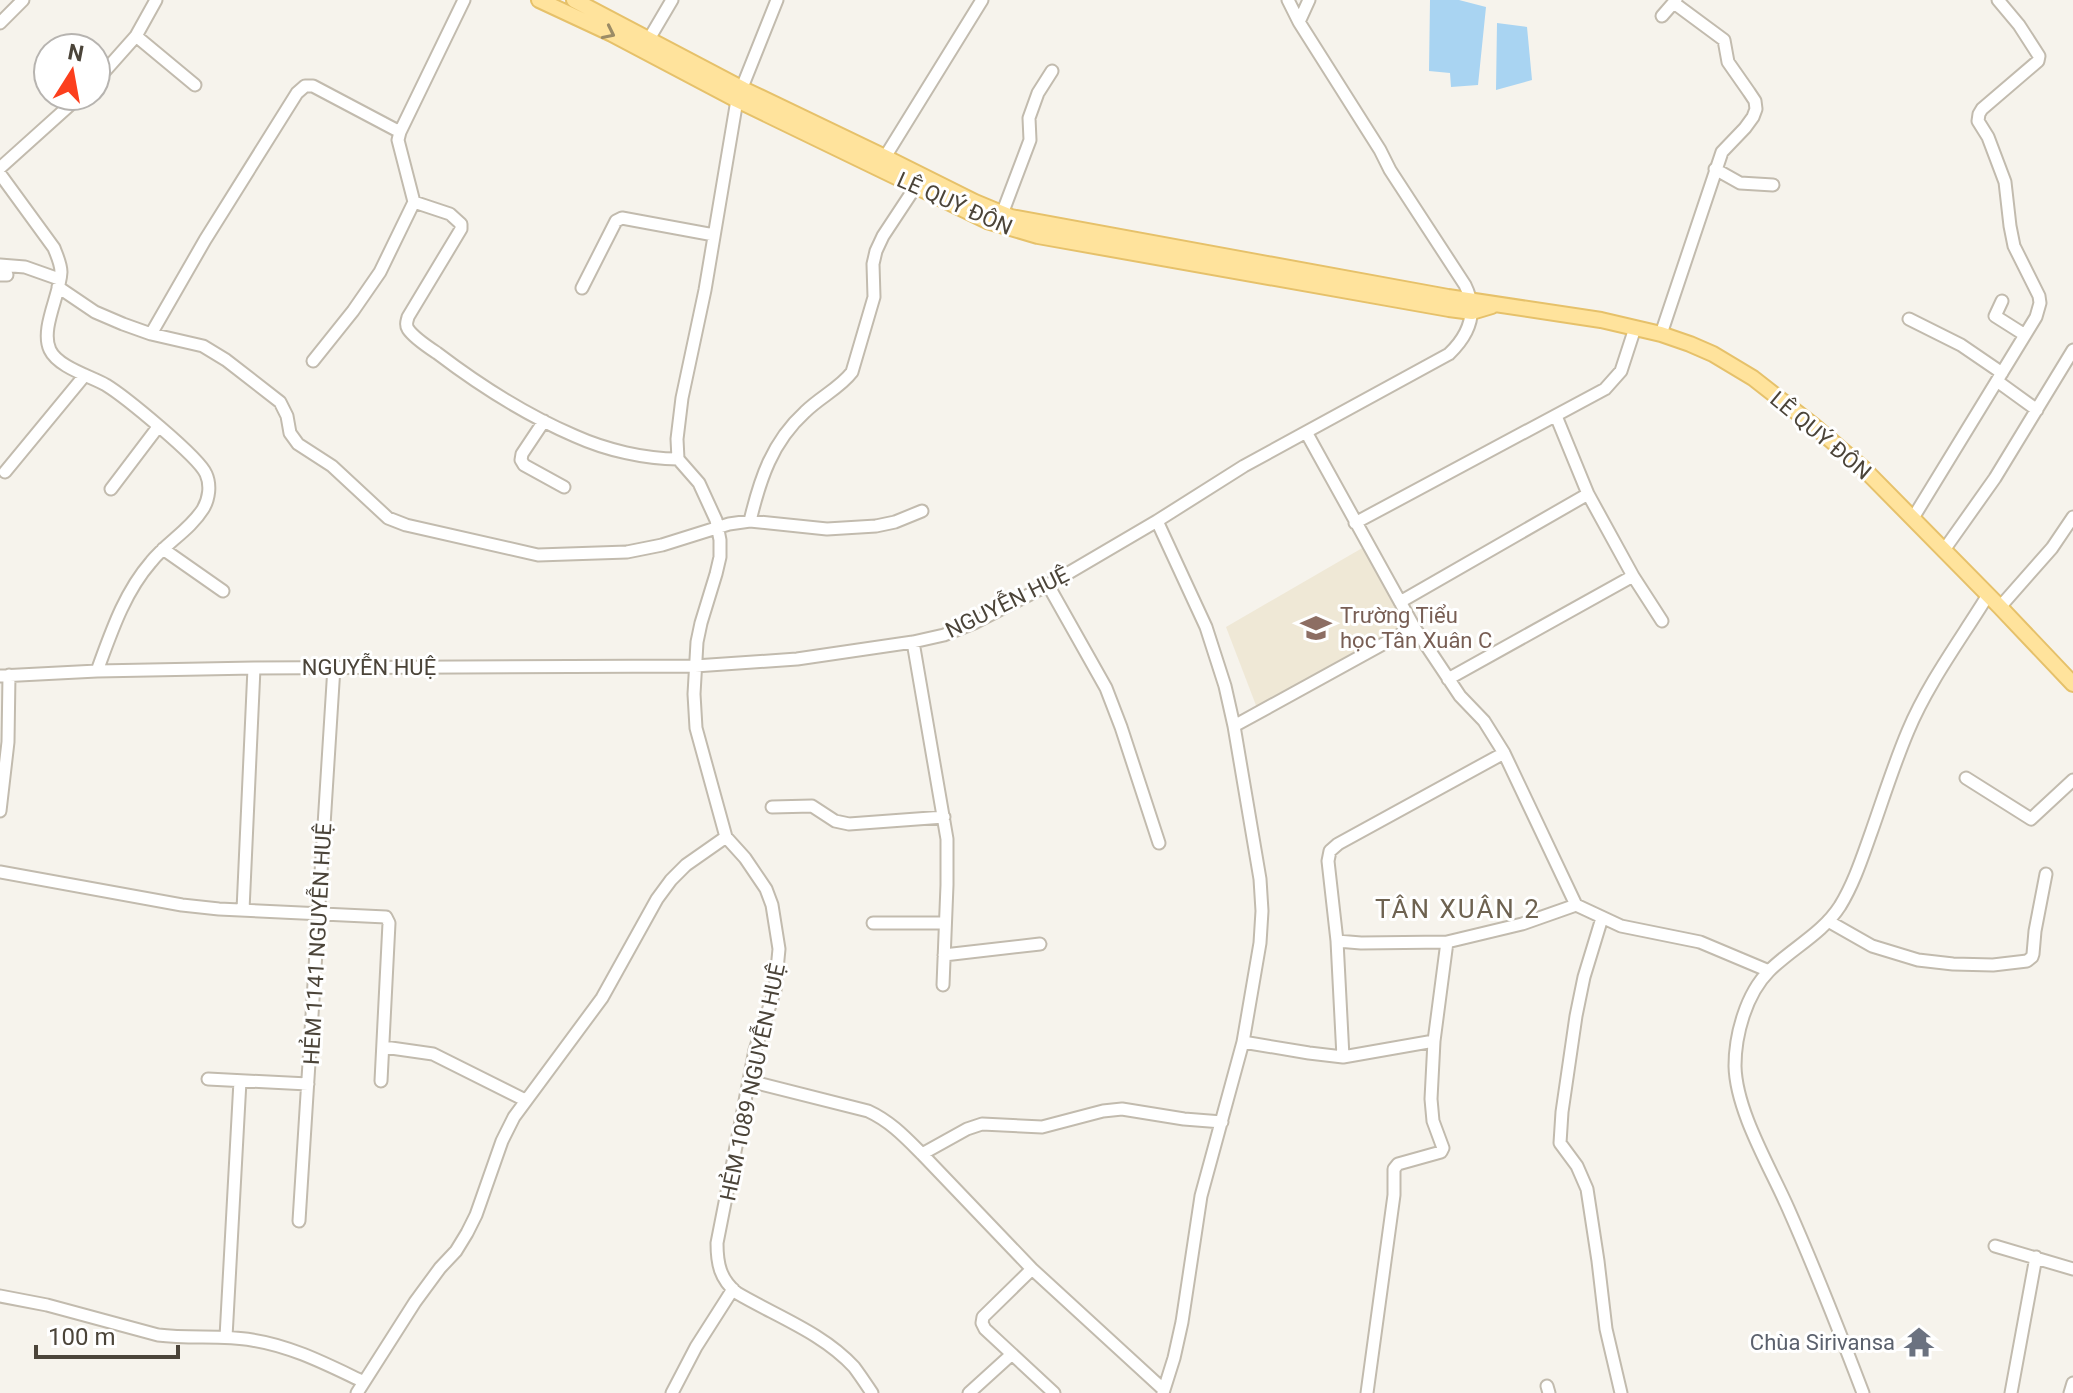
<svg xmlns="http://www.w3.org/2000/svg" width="2073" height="1393" font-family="Roboto,sans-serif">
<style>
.education{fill:#efe8d6}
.water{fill:#a9d4f2}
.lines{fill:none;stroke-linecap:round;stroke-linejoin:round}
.minor-casing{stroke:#c2bbae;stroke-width:15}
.major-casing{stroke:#e6c16a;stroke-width:18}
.minor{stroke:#fff;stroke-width:11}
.major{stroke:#ffe39c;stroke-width:14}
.oneway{stroke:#9c8c66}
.labels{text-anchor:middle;stroke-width:6;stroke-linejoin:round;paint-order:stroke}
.street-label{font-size:22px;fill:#4b4439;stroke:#fff}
.education-label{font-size:22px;fill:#785e54;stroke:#fff;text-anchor:start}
.worship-label{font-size:22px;fill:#5b616d;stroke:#fff;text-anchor:end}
.quarter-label{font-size:26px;letter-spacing:2px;fill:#6e6250;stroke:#fff}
</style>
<rect width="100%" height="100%" fill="#f6f3ec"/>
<!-- education -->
<path class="education" d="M1364 547 1406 628 1257 708 1226 627Z"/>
<!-- water -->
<path class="water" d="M1430 0H1459L1486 7 1478 85 1451 87 1450 73 1429 71Z
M1497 23 1527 27 1532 80 1496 90Z"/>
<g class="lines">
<!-- minor casing -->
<g class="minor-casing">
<path id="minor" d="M777 0 737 100 705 290 682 398 677 439 678 459 699 483 716 520 720 540V557L716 574 701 623 697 642 694 694 696 728 726 837 745 858 766 889 772 905 779 949 775 990 755 1050 717 1243C717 1264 720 1279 737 1293 776 1316 823 1333 854 1367 860 1375 866 1384 872 1393
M1662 16 1676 0
M1299 22 1309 0
M0 23 23 0
M136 36 195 85
M649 39 672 0
M96 81 136 36 156 0
M885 157 982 0
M0 168 80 96
M1715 169 1740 183 1773 185
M0 174 54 248C57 256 61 264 61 272 60 295 40 329 50 350 58 367 90 376 106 385 124 396 199 457 206 474 211 485 209 499 203 509 190 530 166 543 151 562 124 593 111 633 97 671
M414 202 450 214 461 224V229L408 317C407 322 405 324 408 329 414 338 428 347 437 353 479 385 526 415 575 436 606 450 645 459 678 459
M1002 214 1030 140 1029 118 1038 93 1052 71
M0 265 25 267 59 279
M0 275H7
M58 287 95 312 123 324 151 334 203 346 226 360 280 402 287 416 290 433 298 444 332 466 388 518 406 525 538 555 627 552 662 545 729 524 750 521 827 529 876 526 895 522 922 511
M582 288 616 221 622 218 714 235
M2002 301 1995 316 2025 335
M1909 319 1961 345 2002 373
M151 334 205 240 297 93 305 86H313L400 132
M1661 334 1722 152 1745 128 1753 117 1756 109 1755 101 1749 92 1728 62 1724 40 1674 3
M313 361 353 311 380 272 414 202 398 140 400 132 464 0
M1997 381 2037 410
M1556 416 1588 494
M544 421 522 454 521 460 524 465 564 487
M1306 432 1414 627 1460 696 1484 721 1504 753 1576 905 1621 926 1700 942 1769 971
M5 472 85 375
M111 489 158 427
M1913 518 2036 317 2040 303 2039 296 2014 246 2010 226 2005 182 1988 137 1978 121 1979 114 1982 109 2038 61 2039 56 2019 25 1998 0
M750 521C760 479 772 442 805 412 820 397 840 388 852 372L874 297 873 264 876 251 883 236 916 186
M1157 521 1206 627 1225 686 1234 726 1414 627
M1355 523 1605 389 1621 371 1635 328
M163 549 223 591
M1944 550 1995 478 2073 350
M1633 576 1662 621
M1048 585 1106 688 1121 727 1159 843
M1400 602 1588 494 1633 576 1448 679
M2000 607 2052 548 2073 517
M913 642 947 839V885L943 985
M0 676 97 671 254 668 695 666 797 659 913 642 944 635 974 623 1048 585 1157 521 1244 466 1449 354C1470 334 1478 311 1465 285L1390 170 1380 150 1299 22 1288 0
M1966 778 2031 819 2073 780
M772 807 812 806 835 821 849 824 944 817
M0 811 8 742 9 675
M0 872 182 905 219 909 386 917 389 923 381 1081
M243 910 254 668
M1602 918 1584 977 1576 1016 1562 1112 1560 1143 1577 1166 1587 1189 1598 1261 1606 1329 1621 1393
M1828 921 1872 946 1918 960 1953 964 1993 965 2027 961 2032 957 2033 954 2035 931 2046 874
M873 923H945
M1337 941 1361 943 1447 942 1522 924 1576 905
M944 955 1040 944
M1243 1042 1309 1053 1343 1057 1434 1041
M384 1047 433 1054 525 1100
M1343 1057 1337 941 1328 861 1330 851 1338 844 1504 753
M208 1079 308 1084
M749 1081 868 1111C890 1121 905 1137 922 1154L967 1129 982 1124 1042 1127 1103 1111 1122 1109 1184 1119 1222 1122
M922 1154 1032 1269 1164 1390
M299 1221 334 667
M1995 1246 2073 1269
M1032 1269 983 1317 982 1323 985 1329 1054 1393
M0 1296 47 1305 158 1335C190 1339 221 1335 252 1340 292 1346 328 1365 364 1382
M226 1337 240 1081
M1547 1386 1549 1393
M357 1393 415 1302 440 1268 456 1251 467 1233 476 1215 502 1141 514 1117 602 998 657 899 671 880 686 865 726 837
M672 1393 696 1347 733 1289
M969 1393 1012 1354
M1163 1393 1174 1358 1182 1322 1201 1196 1243 1042 1260 943 1262 911 1260 879 1234 726
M1367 1393 1394 1195V1169L1398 1164 1441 1152 1443 1148 1433 1121 1431 1099 1434 1041 1447 942
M1863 1393C1839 1330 1815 1269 1788 1208 1770 1167 1736 1111 1735 1066 1735 1035 1746 994 1769 971 1792 948 1822 934 1840 906 1854 883 1862 858 1871 833 1883 799 1894 764 1908 731 1928 683 1961 639 1988 595
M2011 1393 2036 1257
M2070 1393 2073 1383"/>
</g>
<!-- major casing -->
<g class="major-casing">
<path id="major" d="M539 0 612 34 737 100 987 221 1038 236 1449 309 1472 312 1492 306
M574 0 743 89 885 157 975 202 1011 217 1448 297 1601 320 1661 334 1690 344 1713 354 1753 378 1813 425 1863 468 2000 607 2073 684"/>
</g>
<!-- minor -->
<use href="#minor" class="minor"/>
<!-- major -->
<use href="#major" class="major"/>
</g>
<!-- one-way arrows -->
<defs><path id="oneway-chevron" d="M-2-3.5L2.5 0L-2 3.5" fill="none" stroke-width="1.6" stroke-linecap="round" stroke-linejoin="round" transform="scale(2)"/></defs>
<use class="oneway" href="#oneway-chevron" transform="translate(609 33) rotate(26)"/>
<!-- icons -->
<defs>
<g id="school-bare" transform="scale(2.4)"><path d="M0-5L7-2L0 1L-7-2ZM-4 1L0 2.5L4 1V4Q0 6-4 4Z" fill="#8d6e63" stroke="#fff" stroke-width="2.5" paint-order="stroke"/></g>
<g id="temple-bare" transform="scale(2.4)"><path d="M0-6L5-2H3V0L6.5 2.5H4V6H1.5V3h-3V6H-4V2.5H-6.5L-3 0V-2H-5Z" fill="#6b7280" stroke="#fff" stroke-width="2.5" paint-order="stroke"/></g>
</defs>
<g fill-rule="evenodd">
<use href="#school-bare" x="1316" y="628"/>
<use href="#temple-bare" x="1919" y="1342"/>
</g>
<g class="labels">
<!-- street labels -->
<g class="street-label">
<text transform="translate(955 203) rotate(24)" y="8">LÊ QUÝ ĐÔN</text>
<text transform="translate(1821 435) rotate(40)" y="8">LÊ QUÝ ĐÔN</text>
<text transform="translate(1007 602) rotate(-26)" y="8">NGUYỄN HUỆ</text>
<text x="369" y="675">NGUYỄN HUỆ</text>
<text transform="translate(317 944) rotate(-87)" y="8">HẺM 1141 NGUYỄN HUỆ</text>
<text transform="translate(752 1082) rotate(-78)" y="8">HẺM 1089 NGUYỄN HUỆ</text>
</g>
<!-- education labels -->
<g class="education-label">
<text x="1340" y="623">Trường Tiểu<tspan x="1340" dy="25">học Tân Xuân C</tspan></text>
</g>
<!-- worship labels -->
<g class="worship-label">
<text x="1895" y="1350">Chùa Sirivansa</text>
</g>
<!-- quarter labels -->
<g class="quarter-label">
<text x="1458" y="918">TÂN XUÂN 2</text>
</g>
</g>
<!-- north arrow -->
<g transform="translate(72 72) rotate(11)"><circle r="38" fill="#ffffff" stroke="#b7b4b0" stroke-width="2"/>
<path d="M0-6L14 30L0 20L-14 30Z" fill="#fc3f1d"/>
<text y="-12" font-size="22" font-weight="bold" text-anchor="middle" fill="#4b4439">N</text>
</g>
<!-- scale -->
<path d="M36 1345v12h142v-12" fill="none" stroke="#4b4439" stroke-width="4"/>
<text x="48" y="1345" font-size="24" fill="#4b4439" stroke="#ffffff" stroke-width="6" paint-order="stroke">100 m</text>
</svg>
